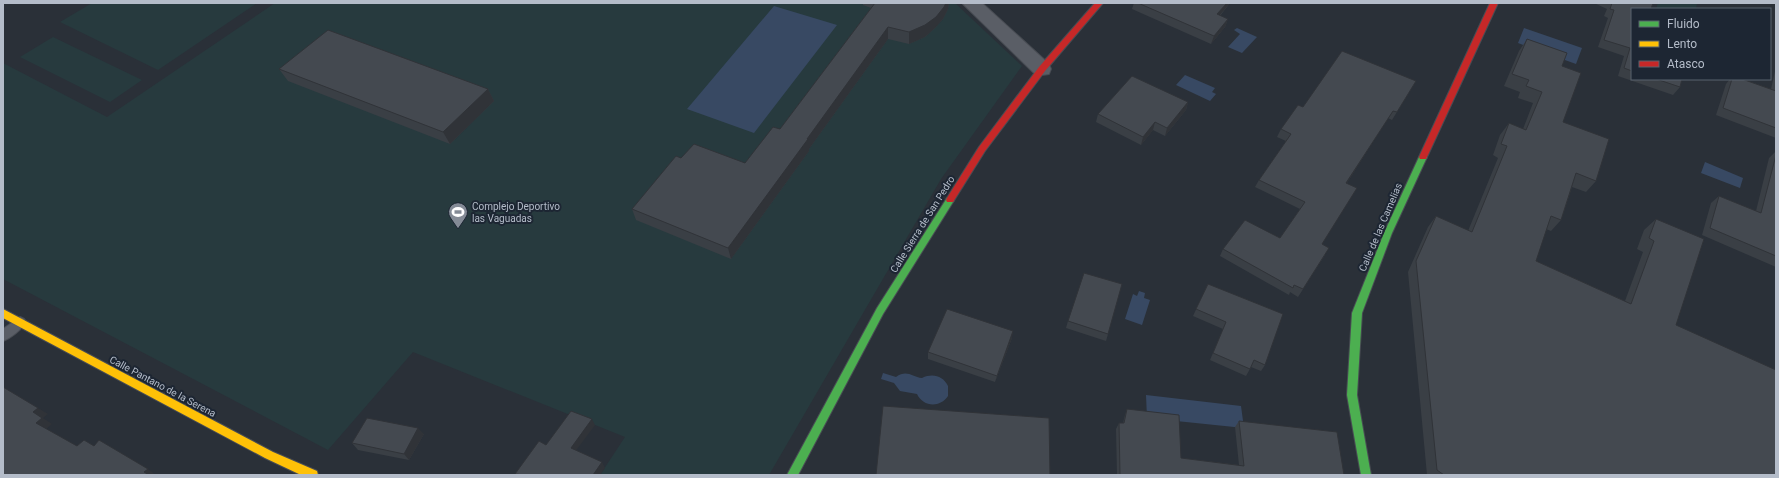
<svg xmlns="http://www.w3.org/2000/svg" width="1779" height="478" font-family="Roboto,sans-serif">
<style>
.green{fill:#273a3e}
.water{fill:#384963}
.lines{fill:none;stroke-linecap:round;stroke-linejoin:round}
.lane-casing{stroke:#484c53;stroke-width:2}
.street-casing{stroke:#484c53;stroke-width:2}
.fast-casing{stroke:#484c53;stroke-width:2}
.slow-casing{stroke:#484c53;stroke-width:2}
.jam-casing{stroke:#484c53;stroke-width:2}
.lane{fill:#5a5e66;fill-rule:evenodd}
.street{fill:#5a5e66;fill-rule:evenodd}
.fast{fill:#4caf50;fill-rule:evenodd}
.slow{fill:#ffc107;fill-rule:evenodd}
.jam{fill:#c62828;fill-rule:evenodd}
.wall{fill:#3a3f45}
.shaded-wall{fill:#303338}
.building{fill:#444950;stroke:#303338}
.labels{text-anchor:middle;stroke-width:4;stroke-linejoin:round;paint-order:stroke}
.poi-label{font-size:10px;fill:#b4bcc9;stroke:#1d2633;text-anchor:start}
.street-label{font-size:10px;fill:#b4bcc9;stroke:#1d2633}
</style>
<rect width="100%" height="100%" fill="#2a3038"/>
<!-- green -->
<path class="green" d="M92 3H257L158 70 60 22Z
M275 3H955L1022 66 941 179 769 475H600L625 437 413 352 328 450 3 279V63L107 117Z
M1658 3H1697L1696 9H1656Z
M53 37 142 80 110 102 20 57Z"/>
<!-- water -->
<path class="water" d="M774 6 837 25 754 133 687 109Z
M1237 28 1257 37 1242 53 1228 47 1240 34 1234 30Z
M1524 28 1582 48 1576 64 1518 43Z
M1185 75 1215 88 1212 92 1216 94 1210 101 1176 85Z
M1705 162 1743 178 1740 188 1701 173Z
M1139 291 1145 293 1144 298 1150 300 1142 325 1125 319 1133 294 1137 296Z
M883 373 896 377C907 369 912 377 922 378 933 373 943 376 948 386V396C940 408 923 407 917 394L900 391 894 383 881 379Z
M1146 395 1241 406 1244 428 1147 418Z"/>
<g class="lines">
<!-- lane casing -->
<g class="lane-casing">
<path id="lane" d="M20 317 24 319 26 322C22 329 11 338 3 341V329Z"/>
</g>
<!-- street casing -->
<g class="street-casing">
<path id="street" d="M962 3H982L1049 64 1051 69 1049 74 1042 75 1035 74Z"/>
</g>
<!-- fast casing -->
<g class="fast-casing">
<path id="fast" d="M1423 154 1427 157 1392 233 1362 313 1357 395 1371 475H1361L1347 395 1352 313 1384 233 1419 157Z
M950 197 954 200 953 202 883 314 798 475H787L877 308 947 198Z"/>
</g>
<!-- slow casing -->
<g class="slow-casing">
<path id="slow" d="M3 309 273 452 317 471 318 475H301L265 458 3 318Z"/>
</g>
<!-- jam casing -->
<g class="jam-casing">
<path id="jam" d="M1095 3H1103L1045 71 985 151 953 202H947L946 200 947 198 979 147 1039 67Z
M1490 3H1498L1427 157 1426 159H1420L1419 157Z"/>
</g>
<!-- lane -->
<use href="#lane" class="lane"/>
<!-- street -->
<use href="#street" class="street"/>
<!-- fast -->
<use href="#fast" class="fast"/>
<!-- slow -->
<use href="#slow" class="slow"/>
<!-- jam -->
<use href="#jam" class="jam"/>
</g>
<!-- wall -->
<path class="wall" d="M863 3H949L948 9 943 19 935 28 925 37 909 44 888 39 809 149V151L731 259 636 220 632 209 681 158 745 163 780 129 871 8 863 5Z
M1134 3H1230L1220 16 1228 19 1225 27 1211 44 1132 9Z
M1594 3H1653L1632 9V79H1682L1680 87 1673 95 1618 76 1624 56 1598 47 1608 18 1604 16 1607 9Z
M1527 39 1562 66 1563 122 1596 181 1586 192 1572 187 1561 220 1551 231 1546 229 1536 261 1625 301 1643 252 1637 249 1644 230 1656 219 1676 325 1776 475H1427L1408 272 1428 227 1436 216 1468 231 1498 158 1493 155 1500 135 1509 123 1523 129 1533 103 1518 98 1520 92 1504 86 1519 51Z
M1776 67V138L1716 115 1726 84 1730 79H1742L1771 89Z
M279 69 488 89 494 101 450 144 288 81Z
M1416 81 1392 120 1388 118 1347 183 1322 244 1325 255 1298 297 1290 292 1289 295 1220 256 1223 249 1280 238 1300 209 1255 187 1259 180 1286 141 1277 137 1281 129 1303 107Z
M1188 102 1186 110 1165 136 1153 130 1141 145 1096 122 1098 114Z
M1776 151V267L1702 235 1711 203 1719 196 1756 211 1769 158Z
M1208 284 1265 365 1261 371 1251 367 1246 376 1210 360 1223 329 1193 316Z
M1068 321 1108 334 1106 341 1066 328Z
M1012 338 995 382 928 359V352Z
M1127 409 1181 458 1239 465 1235 427 1239 421 1344 475H1117L1116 429 1119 423H1123L1125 415Z
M424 434 409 460 358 450 352 443Z"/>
<!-- shaded-wall -->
<path class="shaded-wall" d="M946 3H949L948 9 943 19 935 28 925 37 909 44V32Z
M1227 3H1230L1214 22 1217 14Z
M1228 19 1225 27 1211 44 1214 36Z
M888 27V39L809 149V151L731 259 728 248Z
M488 89 494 101 450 144 443 132Z
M1188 102 1186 110 1165 136 1167 128Z
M1393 111 1388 118 1342 191 1346 183Z
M1155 122 1153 130 1141 145 1143 137Z
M1013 331 1012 338 995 382 997 376Z
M38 408 48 414 43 418 52 424 46 429 36 423 33 412Z
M592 419 595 425 574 453 571 448Z
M418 428 424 434 409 460 404 454Z
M602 462 605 468 600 475H593Z
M148 469 156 475H148L144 472Z"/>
<!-- building -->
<path class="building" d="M875 3H946L944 7 936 17 925 25 909 32 888 27 807 139H808L728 248 632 209 676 156 681 158 694 144 745 163 773 127 780 129Z
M1138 3H1227L1217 14 1228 19 1214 36Z
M1612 3H1653L1651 9H1632V71L1624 68 1630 48 1604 40 1614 10 1610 9Z
M328 30 488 89 443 132 279 69Z
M1527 39 1567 53 1562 66 1581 73 1563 122 1609 139 1596 181 1576 173 1561 220 1551 216 1536 261 1631 304 1654 241 1649 238 1656 219 1704 239 1676 325 1776 370V475H1444L1437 470 1416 261 1436 216 1472 232 1507 146 1501 144 1509 123 1526 130 1542 92 1526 86 1529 80 1512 74Z
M1342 51 1416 81 1397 112 1393 111 1346 183 1357 188 1322 244 1329 248 1303 289 1294 285 1293 288 1223 249 1245 220 1280 238 1305 202 1259 180 1291 134 1281 129 1298 105 1303 107Z
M1132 76 1188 102 1167 128 1155 122 1143 137 1098 114Z
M1656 79H1682L1680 87Z
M1732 79H1742L1776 91V128L1723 108Z
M1776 155V256L1710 228 1719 196 1761 213Z
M1084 273 1122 284 1108 334 1068 321Z
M1208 284 1283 314 1265 365 1254 360 1250 369 1213 353 1226 322 1196 309Z
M947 309 1013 331 997 376 928 352Z
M3 387 38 408 33 412 42 418 36 423 77 446 84 440 94 446 99 440 148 469 144 472 149 475H3Z
M883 406 1049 418 1050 475H876Z
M1127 409 1179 415 1181 458 1244 466 1239 421 1337 432 1344 475H1120L1119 423H1124Z
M571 411 592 419 571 448 602 462 593 475H525L515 474 539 441 546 445Z
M367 418 418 428 404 454 352 443Z"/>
<!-- icons -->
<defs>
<g id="stadium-pin" transform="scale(1)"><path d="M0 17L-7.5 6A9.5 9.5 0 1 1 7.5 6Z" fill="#848b96" stroke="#1d2633"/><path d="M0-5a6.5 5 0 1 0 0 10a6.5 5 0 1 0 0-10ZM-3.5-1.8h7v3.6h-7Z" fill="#fff"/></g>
</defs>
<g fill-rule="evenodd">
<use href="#stadium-pin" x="458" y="212"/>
</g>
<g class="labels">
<!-- poi labels -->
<g class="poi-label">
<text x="472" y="210">Complejo Deportivo<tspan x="472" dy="12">las Vaguadas</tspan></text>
</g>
<!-- street labels -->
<g class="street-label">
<text transform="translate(922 224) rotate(-58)" y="4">Calle Sierra de San Pedro</text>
<text transform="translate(1380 227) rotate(-67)" y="4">Calle de las Camelias</text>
<text transform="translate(163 386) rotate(28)" y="4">Calle Pantano de la Serena</text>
</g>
</g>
<!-- border -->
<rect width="1779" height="478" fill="none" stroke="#b4bcc9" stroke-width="8"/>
<!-- legend -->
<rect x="1631" y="8" width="140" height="72" fill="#1d2633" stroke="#59626f"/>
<rect x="1639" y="21" width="20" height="6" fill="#4caf50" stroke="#59626f"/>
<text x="1667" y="28" font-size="12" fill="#b4bcc9">Fluido</text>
<rect x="1639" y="41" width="20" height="6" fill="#ffc107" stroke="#59626f"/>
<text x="1667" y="48" font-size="12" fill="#b4bcc9">Lento</text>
<rect x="1639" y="61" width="20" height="6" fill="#c62828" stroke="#59626f"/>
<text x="1667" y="68" font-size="12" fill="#b4bcc9">Atasco</text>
</svg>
